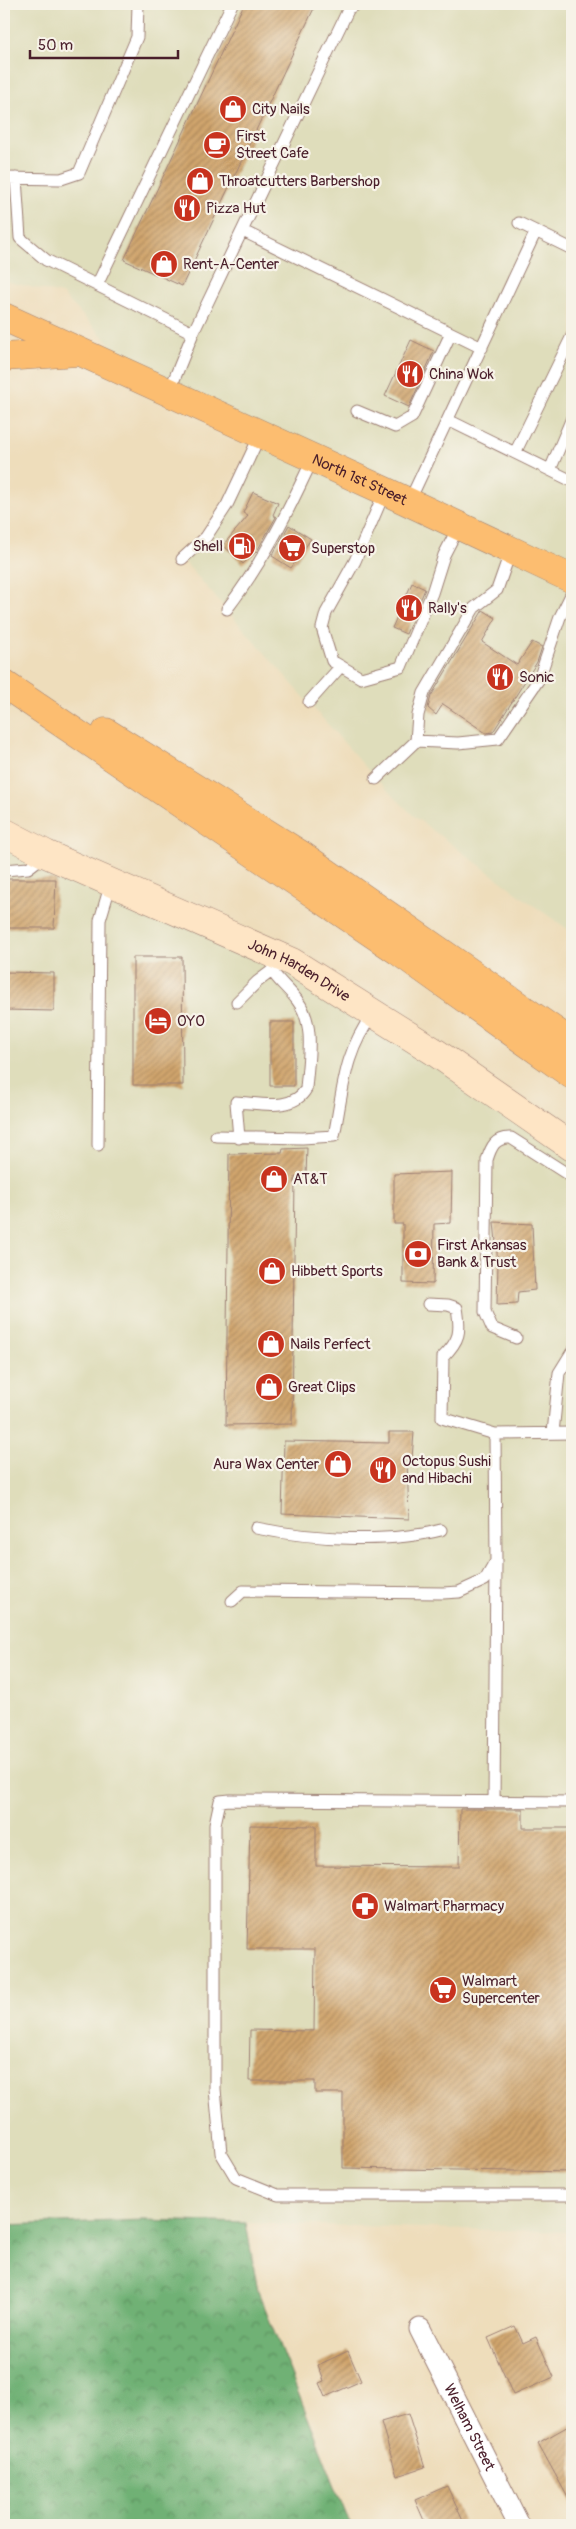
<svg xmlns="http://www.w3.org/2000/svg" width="576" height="2529" font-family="Pangolin,sans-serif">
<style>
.built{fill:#dfddbb}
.forest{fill:url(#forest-crowns);stroke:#5c6850}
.building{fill:url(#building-hatch)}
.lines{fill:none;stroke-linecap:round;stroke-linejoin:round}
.service-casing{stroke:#9c7e73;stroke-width:13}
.minor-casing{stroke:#9c7e73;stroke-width:23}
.secondary-casing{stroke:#9c7e73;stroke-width:29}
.primary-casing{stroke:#9c7e73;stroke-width:29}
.motorway-casing{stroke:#9c7e73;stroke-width:29}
.service{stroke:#fff;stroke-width:11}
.minor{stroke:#fff;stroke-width:21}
.secondary{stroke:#fee5c5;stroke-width:28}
.primary{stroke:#fcbd6f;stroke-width:28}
.motorway{stroke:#fcbd6f;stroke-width:28}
.labels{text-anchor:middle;stroke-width:4.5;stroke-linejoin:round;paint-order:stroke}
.poi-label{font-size:15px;fill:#4a1f2b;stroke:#f7f3e8;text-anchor:start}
.street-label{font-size:15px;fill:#4a1f2b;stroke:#f7f3e8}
</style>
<defs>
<pattern id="forest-crowns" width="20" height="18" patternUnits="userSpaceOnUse" patternTransform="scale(1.25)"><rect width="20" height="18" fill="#6fb174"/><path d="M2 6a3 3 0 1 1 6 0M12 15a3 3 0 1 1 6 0" fill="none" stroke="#5d8f5f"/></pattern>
<pattern id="building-hatch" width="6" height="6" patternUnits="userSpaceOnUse" patternTransform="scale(1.25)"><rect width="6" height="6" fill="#d0a56d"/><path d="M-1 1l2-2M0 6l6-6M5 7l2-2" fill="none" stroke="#ab865a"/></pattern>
</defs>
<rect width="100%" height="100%" fill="#f7f3e8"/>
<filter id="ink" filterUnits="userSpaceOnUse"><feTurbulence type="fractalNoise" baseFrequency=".02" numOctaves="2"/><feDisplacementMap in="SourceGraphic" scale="10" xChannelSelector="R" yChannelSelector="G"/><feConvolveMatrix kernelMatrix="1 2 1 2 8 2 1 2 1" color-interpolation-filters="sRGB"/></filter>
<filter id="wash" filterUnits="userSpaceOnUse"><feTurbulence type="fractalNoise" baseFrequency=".0096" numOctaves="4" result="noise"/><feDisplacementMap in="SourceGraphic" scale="20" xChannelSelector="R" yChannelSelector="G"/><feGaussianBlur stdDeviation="1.12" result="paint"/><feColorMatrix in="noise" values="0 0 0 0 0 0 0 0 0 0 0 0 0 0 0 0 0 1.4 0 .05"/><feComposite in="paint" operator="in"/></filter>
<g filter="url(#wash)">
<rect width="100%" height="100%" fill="#edb"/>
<!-- built -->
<path class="built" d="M4 4H572V932L533 905 415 817 376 779 182 559 206 537 260 434 147 382 62 294 4 281Z
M4 832 216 927 572 1147V2232L144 2220 4 2225Z"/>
<!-- forest -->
<path class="forest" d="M144 2220 246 2223 258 2291 348 2519 352 2525H4V2225Z"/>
<g id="blocks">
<!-- building -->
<path class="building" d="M244 4H316L182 286 124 260Z
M411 340 434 351 409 407 385 396Z
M253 492 278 503 273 515 276 517 257 551 243 564 223 545 248 516 243 513Z
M289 525 311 539 291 568 272 556Z
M412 583 425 589 406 634 392 628Z
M483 610 496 618 482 642 517 665 532 642 542 647 537 662 493 732 486 733 443 704 436 715 428 708 431 696Z
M4 879H56L54 928H4Z
M133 957H182L183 1085H133Z
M4 972 54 973V1011L4 1010Z
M270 1022H294V1086H270Z
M307 1148 306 1175 295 1177 292 1424 226 1425 229 1154 282 1153 283 1149Z
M452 1172 451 1223 434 1224 433 1284 403 1283V1224H394V1174Z
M494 1222 532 1224 535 1290 518 1292 517 1304 497 1305 498 1263Z
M389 1432H414L412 1459H407L409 1519 282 1514 284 1441 389 1443Z
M460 1809H523V1828H572V2172L343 2168V2093H315V2081H249L250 2030 314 2031 315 1949H247L250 1825 316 1826V1866L459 1867Z
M515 2326 523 2343 536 2337 554 2377 513 2395 488 2338Z
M348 2351 361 2381 325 2397 319 2383 324 2381 318 2365Z
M408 2414 425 2467 397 2476 381 2422Z
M572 2424V2505L538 2443Z
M447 2486 463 2521 452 2525H426L415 2500Z"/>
</g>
</g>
<g filter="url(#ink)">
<use href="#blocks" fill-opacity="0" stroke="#9c7e73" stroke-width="1"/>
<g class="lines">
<!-- service casing -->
<g class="service-casing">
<path id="service" d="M4 178 61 179 79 173 137 37 138 4
M16 178 20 238 46 260 193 333
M519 223 572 249
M243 231 482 348
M97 285 232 4
M169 392 193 333 349 8 357 4
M357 411 395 427 412 417 451 333
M448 420 572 481
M515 453 572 336
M550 470 572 418
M385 491 355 561 326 613 322 628 332 661 361 678 401 667 432 593 444 555 459 526
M409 502 536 231
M182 559 206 537 227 505 260 435
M227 609C263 562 288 512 313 458
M309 702 341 666
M416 741 458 743 498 739 539 679 560 617 572 593
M376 779 416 741 418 715 424 693 474 608 497 590 511 550
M4 870 28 868 45 855
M237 1002 257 982 277 967
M216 1136 302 1138 334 1136C344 1086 343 1055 374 1012
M239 1138 236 1102C259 1103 293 1112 306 1089 308 1059 316 1025 297 1000 289 989 279 982 272 971L275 956
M98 1145 100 920 111 883
M428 1304 448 1305 457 1308C461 1332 460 1340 443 1357L442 1418 495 1434
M516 1338 492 1328 485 1312 487 1160C491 1147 495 1137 511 1138L572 1177
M553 1433 559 1373 572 1352
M256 1528C310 1539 387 1544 441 1530
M232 1601 243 1591 443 1593 459 1592 485 1580 496 1561 495 1434 572 1433
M494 1802 496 1561
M572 1802 230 1800 220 1801 215 1824V2089L221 2153 236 2178 278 2195H572"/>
</g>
<!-- minor casing -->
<g class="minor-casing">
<g id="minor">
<path id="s1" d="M420 2329 519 2525"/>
</g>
</g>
<!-- secondary casing -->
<g class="secondary-casing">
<g id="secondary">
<path id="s2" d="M4 832 46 854 292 962 435 1052 572 1147"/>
</g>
</g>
<!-- primary casing -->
<g class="primary-casing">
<g id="primary">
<path id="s3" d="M4 317 385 491 572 579"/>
<path d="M4 357 77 352"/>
</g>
</g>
<!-- motorway casing -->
<g class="motorway-casing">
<path id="motorway" d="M4 684 398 951 572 1075
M106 732 300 854 572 1043"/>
</g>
<!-- service -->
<use href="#service" class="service"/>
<!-- minor -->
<use href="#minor" class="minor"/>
<!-- secondary -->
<use href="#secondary" class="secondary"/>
<!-- primary -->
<use href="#primary" class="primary"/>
<!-- motorway -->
<use href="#motorway" class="motorway"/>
</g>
</g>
<!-- icons -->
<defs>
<g id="shop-disc" transform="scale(1.4375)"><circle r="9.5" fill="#c8321e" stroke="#f7f3e8"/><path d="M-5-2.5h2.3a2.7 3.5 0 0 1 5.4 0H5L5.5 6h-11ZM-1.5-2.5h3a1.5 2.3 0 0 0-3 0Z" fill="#fff"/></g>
<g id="cafe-disc" transform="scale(1.4375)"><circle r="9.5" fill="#c8321e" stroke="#f7f3e8"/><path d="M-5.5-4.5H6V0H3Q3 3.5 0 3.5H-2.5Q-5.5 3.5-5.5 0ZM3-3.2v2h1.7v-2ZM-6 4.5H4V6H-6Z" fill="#fff"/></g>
<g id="restaurant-disc" transform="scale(1.4375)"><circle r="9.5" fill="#c8321e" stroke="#f7f3e8"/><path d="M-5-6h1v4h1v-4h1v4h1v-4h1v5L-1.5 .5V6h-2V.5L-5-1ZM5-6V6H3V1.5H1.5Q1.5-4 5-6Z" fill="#fff"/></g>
<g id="fuel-disc" transform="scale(1.4375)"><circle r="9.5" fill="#c8321e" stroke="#f7f3e8"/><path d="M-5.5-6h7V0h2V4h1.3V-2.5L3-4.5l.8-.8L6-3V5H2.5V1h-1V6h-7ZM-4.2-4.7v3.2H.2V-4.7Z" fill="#fff"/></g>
<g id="supermarket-disc" transform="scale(1.4375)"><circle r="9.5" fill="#c8321e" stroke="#f7f3e8"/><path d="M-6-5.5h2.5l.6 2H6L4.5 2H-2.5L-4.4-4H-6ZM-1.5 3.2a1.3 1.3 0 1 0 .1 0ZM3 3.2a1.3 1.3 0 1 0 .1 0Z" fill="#fff"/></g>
<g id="hotel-disc" transform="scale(1.4375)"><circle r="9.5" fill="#c8321e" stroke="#f7f3e8"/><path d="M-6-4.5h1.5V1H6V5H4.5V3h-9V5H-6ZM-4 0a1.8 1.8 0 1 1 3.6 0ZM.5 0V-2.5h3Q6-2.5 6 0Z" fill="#fff"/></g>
<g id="bank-disc" transform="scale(1.4375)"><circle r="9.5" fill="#c8321e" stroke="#f7f3e8"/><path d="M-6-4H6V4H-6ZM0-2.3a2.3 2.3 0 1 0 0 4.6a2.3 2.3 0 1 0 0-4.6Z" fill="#fff"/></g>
<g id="pharmacy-disc" transform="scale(1.4375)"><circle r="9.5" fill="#c8321e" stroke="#f7f3e8"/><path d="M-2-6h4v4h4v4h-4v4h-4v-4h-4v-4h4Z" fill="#fff"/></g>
</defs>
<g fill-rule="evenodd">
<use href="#shop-disc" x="233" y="109"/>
<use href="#cafe-disc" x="217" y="145"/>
<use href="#shop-disc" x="200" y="181"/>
<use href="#restaurant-disc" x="187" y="208"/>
<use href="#shop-disc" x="164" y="264"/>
<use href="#restaurant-disc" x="410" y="374"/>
<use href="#fuel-disc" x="242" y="546"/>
<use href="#supermarket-disc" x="292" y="548"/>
<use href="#restaurant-disc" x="409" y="608"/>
<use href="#restaurant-disc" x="500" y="677"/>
<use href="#hotel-disc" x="158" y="1021"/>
<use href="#shop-disc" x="274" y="1179"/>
<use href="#bank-disc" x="418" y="1254"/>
<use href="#shop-disc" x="272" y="1271"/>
<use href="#shop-disc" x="271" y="1344"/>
<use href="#shop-disc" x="269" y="1387"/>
<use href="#shop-disc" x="338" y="1464"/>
<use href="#restaurant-disc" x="383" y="1470"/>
<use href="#pharmacy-disc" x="365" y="1906"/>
<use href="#supermarket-disc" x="443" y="1990"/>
</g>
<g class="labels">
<!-- poi labels -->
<g class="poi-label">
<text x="252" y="114">City Nails</text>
<text x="236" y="141">First<tspan x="236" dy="17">Street Cafe</tspan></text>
<text x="219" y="186">Throatcutters Barbershop</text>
<text x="206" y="213">Pizza Hut</text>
<text x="183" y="269">Rent-A-Center</text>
<text x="429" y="379">China Wok</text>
<text x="223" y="551" text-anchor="end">Shell</text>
<text x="311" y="553">Superstop</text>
<text x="428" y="613">Rally's</text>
<text x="519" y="682">Sonic</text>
<text x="177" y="1026">OYO</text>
<text x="293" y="1184">AT&amp;T</text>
<text x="437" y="1250">First Arkansas<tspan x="437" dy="17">Bank &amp; Trust</tspan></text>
<text x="291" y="1276">Hibbett Sports</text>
<text x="290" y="1349">Nails Perfect</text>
<text x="288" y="1392">Great Clips</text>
<text x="402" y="1466">Octopus Sushi<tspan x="402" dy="17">and Hibachi</tspan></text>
<text x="319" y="1469" text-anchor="end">Aura Wax Center</text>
<text x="384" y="1911">Walmart Pharmacy</text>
<text x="462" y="1986">Walmart<tspan x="462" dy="17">Supercenter</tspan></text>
</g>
<!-- street labels -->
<g class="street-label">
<text dy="5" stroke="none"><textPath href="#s3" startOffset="391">North 1st Street</textPath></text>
<text dy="5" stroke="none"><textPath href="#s2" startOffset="326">John Harden Drive</textPath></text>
<text dy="5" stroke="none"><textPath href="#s1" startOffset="110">Welham Street</textPath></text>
</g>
</g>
<!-- margin -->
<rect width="576" height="2529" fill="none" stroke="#f7f3e8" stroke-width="20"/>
<!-- scale -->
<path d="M30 50v8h148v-8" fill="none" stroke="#4a1f2b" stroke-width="2.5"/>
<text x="38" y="50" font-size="15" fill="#4a1f2b" stroke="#f7f3e8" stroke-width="4" paint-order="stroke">50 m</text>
</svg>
